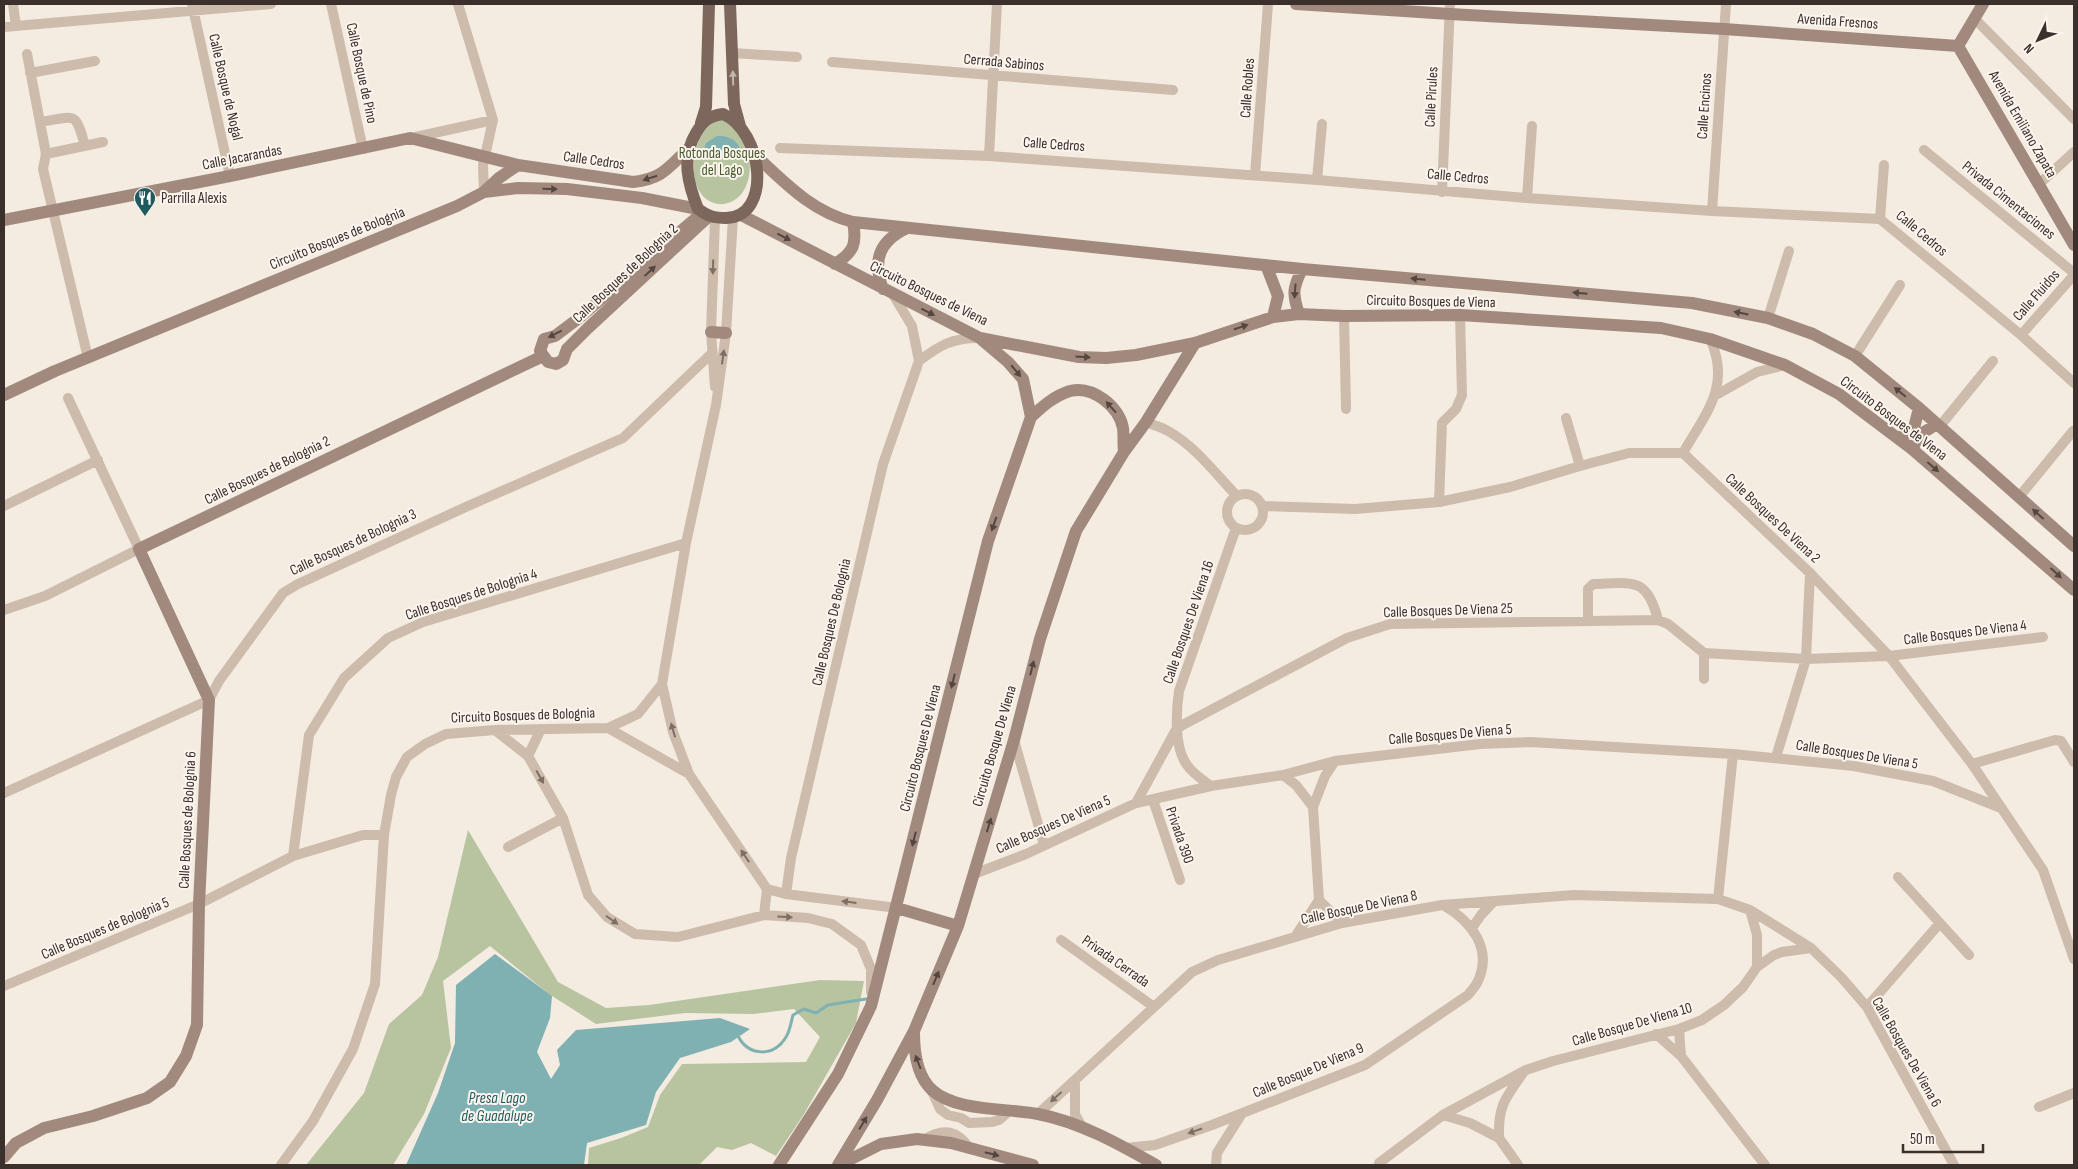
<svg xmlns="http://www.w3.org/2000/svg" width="2078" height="1169" font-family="'Sofia Sans Condensed',sans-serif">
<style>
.green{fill:#b8c4a0}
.water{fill:#7fb0b2}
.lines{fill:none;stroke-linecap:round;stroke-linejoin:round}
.stream{stroke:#7fb0b2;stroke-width:3}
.street{stroke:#cdbbac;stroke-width:10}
.secondary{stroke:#a18a7d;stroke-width:12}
.primary{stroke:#7d675c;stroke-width:12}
.oneway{fill:#c2b5ac}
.oneway2{fill:#544640}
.oneway3{fill:#7d6f65}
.labels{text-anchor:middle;stroke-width:4;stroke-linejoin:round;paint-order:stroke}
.street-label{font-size:15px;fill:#3b302b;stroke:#fbf5ee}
.park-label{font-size:15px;fill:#4a5a2e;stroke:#fbf5ee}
.poi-label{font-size:15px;fill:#3b302b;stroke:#fbf5ee;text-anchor:start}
.water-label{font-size:16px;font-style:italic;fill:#1f5a5e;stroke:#fbf5ee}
</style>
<rect width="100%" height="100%" fill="#f4ebe1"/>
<!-- green -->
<path class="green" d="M718 119 730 120C735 126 743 134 747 141 749 145 749 152 749 156 758 217 688 222 694 160 696 142 703 128 718 119Z
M468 830 558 982 606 1008 649 1005 820 980 864 981 856 1023 804 1114 776 1156 751 1143 732 1150 717 1147 699 1165H588L589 1148 621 1138 648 1127 660 1095 682 1064 806 1062 820 1037 794 1009 753 1014 685 1013 596 1024 549 994 490 946 443 981 451 1048 424 1114 393 1165H306L364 1093 389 1024 422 995 438 957Z"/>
<!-- water -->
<path class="water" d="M717 136C732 135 743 144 741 160L702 156 706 143Z
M495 954 552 996 550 1018 537 1052 551 1079 560 1065 557 1050 576 1030 720 1018 750 1029 731 1042 680 1058 656 1092 646 1125 587 1143 584 1165H406L438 1093 455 1043 456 985Z"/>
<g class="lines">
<!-- stream -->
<path class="stream" d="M738 1036C749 1057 774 1057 786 1037 790 1031 791 1022 793 1015L804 1009 816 1013 828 1005 866 999"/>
<!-- street -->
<path class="street" d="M13 4 16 26
M192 4 230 176
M331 4 363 149
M458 4 493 120 483 165 484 192
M1975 19 2074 119
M4 27 271 4
M732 53 797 57
M27 54 46 154 43 169 88 358
M832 62 1173 90
M30 73 95 61
M40 122C75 117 75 109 85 146
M411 138 493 120
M780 148 989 156 1317 180 1527 198 1712 211 1880 219 2021 335 2074 383
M1924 150 2074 273
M46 154 103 142
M989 156 997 4
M1255 175 1268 4
M1317 180 1322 124
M2039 184 2074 152
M1442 192 1450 4
M1527 198 1532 126
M1712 211 1726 4
M1880 219 1884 165
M1344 316 1346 409
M1768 318 1789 251
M2021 335 2074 275
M1855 356 1900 285
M919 361C940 345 952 338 979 338
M715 387 711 332 715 218
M1716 395 1757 372 1785 365
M1566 418 1580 466
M1146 422C1153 425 1161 427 1168 431 1195 446 1215 473 1236 495
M1940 426 1993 361
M1683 453C1705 414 1732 386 1710 339
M1227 512a18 18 0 1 1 36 0a18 18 0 1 1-36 0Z
M2019 497 2073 431
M1439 502 1442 423 1456 409 1462 395 1460 315
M4 506 98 460
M1263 506 1355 509 1439 502 1510 487 1580 466 1629 453H1683L1810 573 1889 656 1972 764 2043 870 2074 959
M4 610 45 596 139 549 68 398
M1588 621V589L1593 584C1632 583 1647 576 1658 620
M1704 653 1806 659 1889 656 2043 637
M662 684 673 732 689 774
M608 728 689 774 767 889 764 915
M1177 728 1347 638 1390 624 1658 620 1668 624 1704 653V679
M495 730 528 756 563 818 588 895 607 917 635 934 678 937 764 915 808 918 832 924 861 945 871 969V992
M1014 740 1044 845
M528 756 541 729
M1776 757 1806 659 1810 573
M1972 764 2055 740 2061 741 2074 762
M1283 775 1296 785 1313 807
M1211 786C1203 780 1193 774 1187 765 1174 748 1176 711 1179 691L1236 528
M4 793 209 700 219 681 283 593 298 584 468 506 623 438 711 354
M1153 800 1180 880
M1136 803 1177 728
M508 847 563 818
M293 856 309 735 344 678 388 638 423 622 686 543
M974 874 1026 854 1136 803 1211 786 1283 775 1335 761 1480 744 1530 742 1733 754 1854 766 1933 781 2001 808
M1898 877 1969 955
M767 889 786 894 897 908
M786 894 791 858 883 464 919 361 912 326 892 293
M1718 899 1733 754
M1319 900 1342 923
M1750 910 1757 935V967
M1472 928 1481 915 1494 901
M1295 937 1319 900 1313 807 1325 776 1335 761
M1061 940 1154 1007
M4 986 199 904 293 856 363 835H384
M1867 1007 1940 923
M1679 1029 1681 1056
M1656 1034 1681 1056 1765 1165
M1075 1080V1114L1082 1127
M931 1089 940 1109 948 1115 961 1118 969 1123 992 1122 999 1120 1009 1111
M2039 1107 2074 1093
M1038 1114 1192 972 1218 960 1342 923 1442 905 1574 895 1718 899 1750 910 1811 948 1841 977 1867 1007 1954 1165
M1443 1115 1470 1123 1499 1138 1518 1165
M1499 1138C1498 1105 1505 1099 1523 1073
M925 1139C944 1128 957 1130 970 1149
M1126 1148 1155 1145 1212 1125 1365 1065 1468 995C1471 991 1475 987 1477 983 1494 949 1471 921 1443 905
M1379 1163 1443 1115 1526 1070 1553 1061 1679 1029 1702 1020 1724 1005 1743 987 1757 967 1774 955 1782 952 1811 948
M281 1165 313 1121 353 1049 375 984 384 835 391 795 396 777 407 757 425 744 446 734 495 730 608 728 638 714 662 684 686 543 716 405 726 333 733 218
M1216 1165 1217 1153 1241 1115"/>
<!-- secondary -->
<path class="secondary" d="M1296 4 1450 14 1724 29 1958 46
M1958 46 2074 245
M1958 46 1983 4
M755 155C785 183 812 212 853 222L1302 269 1692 303 1768 318 1813 334 1855 356 1919 408 2074 546
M484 192 499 178 518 165
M702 213 579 318 555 336 544 339 540 351 548 362 556 364 563 360 567 349 588 328 709 216
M741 215 980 338 1079 357 1106 358 1136 355 1195 343 1273 317 1299 314 1344 316 1460 315 1661 328 1710 339 1785 365 1839 394 1912 449 2074 590
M4 220 230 176 410 138 518 165 633 182C662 179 668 168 688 149
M835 264C854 252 857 244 853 222
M1266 265 1278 296 1273 317
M883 289C872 261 879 241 907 228
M1299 314C1292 293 1293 288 1302 269
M711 332 726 333
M4 395 55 371 457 206 484 192 518 188 567 189 642 198 698 209
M1031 417C1043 406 1054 396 1070 391 1093 385 1119 407 1123 428 1124 436 1123 444 1124 452
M1899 438 1914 428 1919 408
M1912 449 1921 434 1937 424
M897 908 958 926
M914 1033C914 1052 917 1076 932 1090 956 1112 1008 1108 1038 1114 1080 1122 1119 1144 1156 1165
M4 1157 16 1143 44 1128 93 1116 147 1098 170 1082 186 1056 197 1025 199 904 209 700 139 549 543 356
M779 1165 838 1074 871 1006 988 541 1031 417 1023 379 1008 362 982 340
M838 1165 877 1100 914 1031 958 926 1014 740 1040 639 1076 531 1124 452 1146 422 1195 343
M839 1165 881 1144 917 1139 951 1143 1033 1165"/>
<!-- primary -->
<path class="primary" d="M730 4 734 104 740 126
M723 114C763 131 773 217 726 218 714 218 707 216 698 209 688 184 681 158 696 133 703 121 709 116 723 114Z
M701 123 706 107 709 4"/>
</g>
<!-- one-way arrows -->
<defs><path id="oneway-solid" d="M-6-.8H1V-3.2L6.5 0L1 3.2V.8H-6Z" transform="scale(1.25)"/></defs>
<use class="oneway" href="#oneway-solid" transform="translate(733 78) rotate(-92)"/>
<g class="oneway2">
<use href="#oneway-solid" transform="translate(650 178) rotate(162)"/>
<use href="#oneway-solid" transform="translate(550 189) rotate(2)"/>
<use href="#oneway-solid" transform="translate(784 237) rotate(27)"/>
<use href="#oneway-solid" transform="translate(650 271) rotate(-43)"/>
<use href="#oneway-solid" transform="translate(1418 279) rotate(-175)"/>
<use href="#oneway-solid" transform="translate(1295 291) rotate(94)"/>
<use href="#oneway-solid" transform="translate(1580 293) rotate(-175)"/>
<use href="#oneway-solid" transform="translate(928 312) rotate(27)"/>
<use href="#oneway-solid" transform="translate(1741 313) rotate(-169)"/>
<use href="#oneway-solid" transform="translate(1241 327) rotate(-19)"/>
<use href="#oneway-solid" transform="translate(555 334) rotate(153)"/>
<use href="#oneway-solid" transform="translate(1083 357) rotate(4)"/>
<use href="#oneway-solid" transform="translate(1016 371) rotate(50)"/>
<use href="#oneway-solid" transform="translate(1900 392) rotate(-141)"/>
<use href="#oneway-solid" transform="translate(1111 407) rotate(-132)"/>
<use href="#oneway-solid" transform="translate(1933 467) rotate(41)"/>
<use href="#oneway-solid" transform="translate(2038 514) rotate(-138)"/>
<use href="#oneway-solid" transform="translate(994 524) rotate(109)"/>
<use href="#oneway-solid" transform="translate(2056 573) rotate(43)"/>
<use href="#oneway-solid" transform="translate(1032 668) rotate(-76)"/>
<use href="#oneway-solid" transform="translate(953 681) rotate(104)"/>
<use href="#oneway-solid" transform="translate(989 825) rotate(-73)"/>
<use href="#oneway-solid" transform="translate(914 839) rotate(104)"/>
<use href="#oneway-solid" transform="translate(936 978) rotate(-67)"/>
<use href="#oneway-solid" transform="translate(918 1062) rotate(-111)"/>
<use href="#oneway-solid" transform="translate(863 1123) rotate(-59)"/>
<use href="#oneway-solid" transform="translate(992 1154) rotate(14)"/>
</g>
<g class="oneway3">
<use href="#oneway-solid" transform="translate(713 267) rotate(92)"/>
<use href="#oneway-solid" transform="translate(723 357) rotate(-82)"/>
<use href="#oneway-solid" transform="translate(673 730) rotate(-106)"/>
<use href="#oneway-solid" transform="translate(540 777) rotate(61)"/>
<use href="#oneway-solid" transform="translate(745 856) rotate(-124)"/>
<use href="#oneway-solid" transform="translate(849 902) rotate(-173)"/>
<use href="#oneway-solid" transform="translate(785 917) rotate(3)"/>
<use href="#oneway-solid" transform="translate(612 920) rotate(35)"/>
<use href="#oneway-solid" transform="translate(1056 1097) rotate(138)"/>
<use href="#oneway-solid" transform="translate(1195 1131) rotate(161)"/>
</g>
<!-- icons -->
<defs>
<g id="restaurant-pin" transform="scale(1.125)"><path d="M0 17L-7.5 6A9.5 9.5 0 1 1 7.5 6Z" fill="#1f5a5e" stroke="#fbf5ee"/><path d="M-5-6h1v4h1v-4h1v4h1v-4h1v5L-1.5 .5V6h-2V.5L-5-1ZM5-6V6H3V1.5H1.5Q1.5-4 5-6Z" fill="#fff"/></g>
</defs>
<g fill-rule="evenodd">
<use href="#restaurant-pin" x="145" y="198"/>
</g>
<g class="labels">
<!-- street labels -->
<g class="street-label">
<text transform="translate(1838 21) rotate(4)" y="5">Avenida Fresnos</text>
<text transform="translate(1004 62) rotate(5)" y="5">Cerrada Sabinos</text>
<text transform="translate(362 73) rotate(78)" y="5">Calle Bosque de Pino</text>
<text transform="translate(226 87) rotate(77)" y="5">Calle Bosque de Nogal</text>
<text transform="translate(1247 88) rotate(-86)" y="5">Calle Robles</text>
<text transform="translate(1431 97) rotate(-87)" y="5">Calle Pirules</text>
<text transform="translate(1704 106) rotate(-86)" y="5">Calle Encinos</text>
<text transform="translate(2023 124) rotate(60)" y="5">Avenida Emiliano Zapata</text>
<text transform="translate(1054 144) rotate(4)" y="5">Calle Cedros</text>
<text transform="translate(242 157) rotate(-11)" y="5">Calle Jacarandas</text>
<text transform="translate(594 160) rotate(8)" y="5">Calle Cedros</text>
<text transform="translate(1458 176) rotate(5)" y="5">Calle Cedros</text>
<text transform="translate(2009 200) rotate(39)" y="5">Privada Cimentaciones</text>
<text transform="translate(1922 233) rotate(40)" y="5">Calle Cedros</text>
<text transform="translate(337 238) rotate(-22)" y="5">Circuito Bosques de Bolognia</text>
<text transform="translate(625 273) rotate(-43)" y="5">Calle Bosques de Bolognia 2</text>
<text transform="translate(929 293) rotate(26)" y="5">Circuito Bosques de Viena</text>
<text transform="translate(2036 295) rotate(-49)" y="5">Calle Fluidos</text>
<text transform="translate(1431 301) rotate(1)" y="5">Circuito Bosques de Viena</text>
<text transform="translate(1894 418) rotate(37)" y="5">Circuito Bosques de Viena</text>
<text transform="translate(267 470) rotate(-26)" y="5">Calle Bosques de Bolognia 2</text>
<text transform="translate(1773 518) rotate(43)" y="5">Calle Bosques De Viena 2</text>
<text transform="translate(353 542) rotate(-25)" y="5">Calle Bosques de Bolognia 3</text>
<text transform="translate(471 594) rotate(-18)" y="5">Calle Bosques de Bolognia 4</text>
<text transform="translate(1448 610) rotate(-2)" y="5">Calle Bosques De Viena 25</text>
<text transform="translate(831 622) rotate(-77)" y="5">Calle Bosques De Bolognia</text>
<text transform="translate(1188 622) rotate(-71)" y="5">Calle Bosques De Viena 16</text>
<text transform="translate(1965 632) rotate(-7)" y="5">Calle Bosques De Viena 4</text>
<text transform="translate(523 715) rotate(-2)" y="5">Circuito Bosques de Bolognia</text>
<text transform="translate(1450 734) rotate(-5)" y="5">Calle Bosques De Viena 5</text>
<text transform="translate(994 746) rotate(-74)" y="5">Circuito Bosque De Viena</text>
<text transform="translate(920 748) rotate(-76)" y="5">Circuito Bosques De Viena</text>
<text transform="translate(1857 754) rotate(9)" y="5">Calle Bosques De Viena 5</text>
<text transform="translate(187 820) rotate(-87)" y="5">Calle Bosques de Bolognia 6</text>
<text transform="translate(1053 824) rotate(-24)" y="5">Calle Bosques De Viena 5</text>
<text transform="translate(1180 835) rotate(71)" y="5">Privada 390</text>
<text transform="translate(1359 907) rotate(-12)" y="5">Calle Bosque De Viena 8</text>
<text transform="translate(105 928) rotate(-23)" y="5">Calle Bosques de Bolognia 5</text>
<text transform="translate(1116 961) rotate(35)" y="5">Privada Cerrada</text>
<text transform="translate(1632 1024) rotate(-16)" y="5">Calle Bosque De Viena 10</text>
<text transform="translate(1907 1052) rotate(60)" y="5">Calle Bosques De Viena 6</text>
<text transform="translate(1308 1070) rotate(-23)" y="5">Calle Bosque De Viena 9</text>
</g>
<!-- park labels -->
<g class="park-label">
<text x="722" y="158">Rotonda Bosques<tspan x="722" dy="17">del Lago</tspan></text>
</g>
<!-- poi labels -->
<g class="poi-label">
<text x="161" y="203">Parrilla Alexis</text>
</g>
<!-- water labels -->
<g class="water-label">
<text x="497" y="1103">Presa Lago<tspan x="497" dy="18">de Guadalupe</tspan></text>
</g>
</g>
<!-- border -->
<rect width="2078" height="1169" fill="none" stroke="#3b302b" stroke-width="10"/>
<!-- north arrow -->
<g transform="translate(2038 40) rotate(227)" stroke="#fbf5ee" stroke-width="4" paint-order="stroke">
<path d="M0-4L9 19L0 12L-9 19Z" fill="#3b302b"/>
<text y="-8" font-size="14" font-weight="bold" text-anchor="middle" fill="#3b302b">N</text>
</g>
<!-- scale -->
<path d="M1903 1144v8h80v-8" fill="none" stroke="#3b302b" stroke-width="2.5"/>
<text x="1910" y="1144" font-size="15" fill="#3b302b" stroke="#fbf5ee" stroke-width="4" paint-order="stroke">50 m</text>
</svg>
